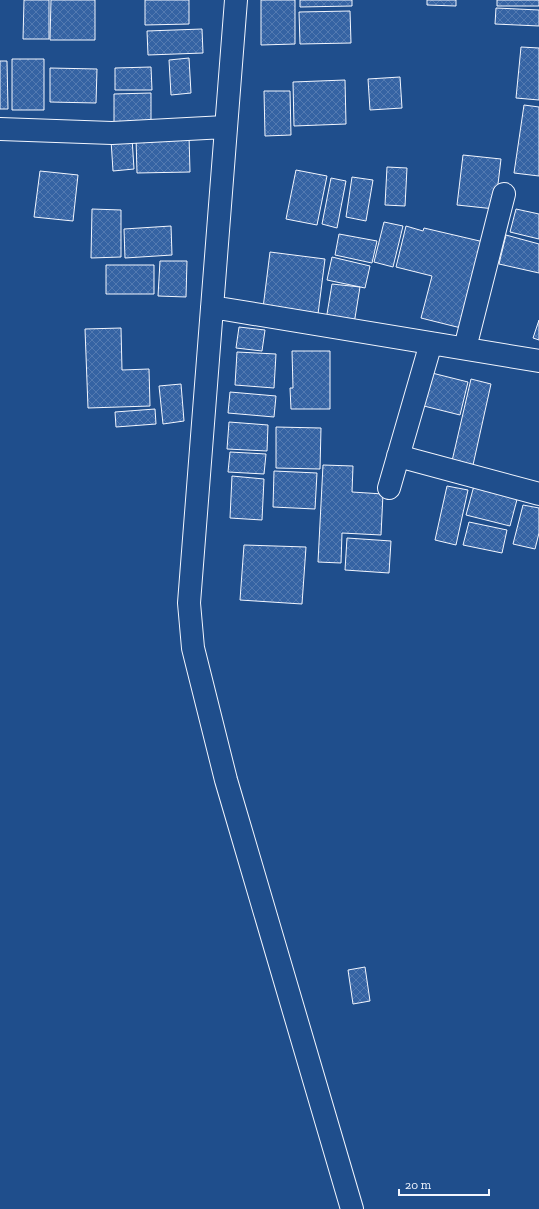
<svg xmlns="http://www.w3.org/2000/svg" width="539" height="1209" font-family="'Zilla Slab',serif">
<style>
.building{fill:url(#building-cross-hatch);stroke:#f2f6ff}
.lines{fill:none;stroke-linecap:round;stroke-linejoin:round}
.minor-casing{stroke:#f2f6ff;stroke-width:24}
.minor{stroke:#1f4e8c;stroke-width:22}
</style>
<defs>
<pattern id="building-cross-hatch" width="8" height="8" patternUnits="userSpaceOnUse"><rect width="8" height="8" fill="#3563a3"/><path d="M0 0l8 8M0 8l8-8" fill="none" stroke="#537ab1"/></pattern>
</defs>
<rect width="100%" height="100%" fill="#1f4e8c"/>
<!-- building -->
<path class="building" d="M24 0H49V39H23Z
M51 0H95V40H50Z
M145 0H189V24L145 25Z
M261 0H295V44L261 45Z
M300 0H352V6L300 7Z
M427 0H456V6L427 5Z
M497 0H539V6H497Z
M496 8 539 10V26L495 24Z
M350 11 351 43 300 44 299 12Z
M202 29 203 53 148 55 147 31Z
M521 47 539 48V100L516 98Z
M189 58 191 93 171 95 169 60Z
M12 59H44V110H12Z
M0 61H7L8 109H0Z
M151 67 152 90H115V68Z
M50 68 97 69 96 103 50 102Z
M400 77 402 108 370 110 368 79Z
M345 80 346 124 294 126 293 82Z
M264 91H290L291 135 265 136Z
M151 93V121L114 122V94Z
M524 105 539 107V176L514 173Z
M189 136 190 172 137 173 136 137Z
M132 138 134 169 113 171 111 140Z
M463 155 501 159 495 209 457 205Z
M387 167 407 168 405 206 385 205Z
M296 170 327 176 317 225 286 219Z
M40 171 78 175 73 221 34 217Z
M352 177 373 180 366 221 346 217Z
M331 178 346 181 337 228 322 224Z
M92 209 121 210V257L91 258Z
M516 209 539 214V239L510 232Z
M384 222 403 226 393 267 374 262Z
M171 226 172 255 125 258 124 229Z
M406 226 423 231 424 228 484 242 461 328 421 318 432 276 396 267Z
M339 234 377 241 372 263 335 255Z
M506 235 539 244V273L499 264Z
M270 252 325 259 318 314 263 308Z
M332 257 370 266 365 288 327 280Z
M160 261H187L186 297 158 296Z
M106 265H154V294H106Z
M332 284 360 287 354 324 326 320Z
M539 320V340L533 338Z
M239 327 265 330 262 351 236 348Z
M121 328 122 370 149 369 150 406 88 408 85 329Z
M292 351H330V409H291L290 388H293Z
M237 352 276 354 274 388 235 385Z
M432 373 468 382 460 415 424 406Z
M471 379 491 384 473 465 452 461Z
M181 384 184 421 163 424 159 386Z
M230 392 276 396 274 417 228 413Z
M155 409 156 424 116 427 115 412Z
M229 422 268 425 267 451 227 449Z
M276 427 321 428 320 469 276 468Z
M230 452 266 454 264 474 228 472Z
M323 465 353 466 352 492 383 494 381 535 342 533 341 563 318 562Z
M274 471 317 473 315 509 273 507Z
M232 476 264 479 262 520 230 518Z
M475 482 519 492 510 526 466 515Z
M447 486 468 490 456 545 435 540Z
M523 505 539 508V533L535 549 513 544Z
M469 522 507 530 502 553 463 545Z
M347 538 391 541 389 573 345 570Z
M244 545 306 547 302 604 240 600Z
M365 967 370 1001 353 1004 348 970Z"/>
<g class="lines">
<!-- minor casing -->
<g class="minor-casing">
<path id="minor" d="M236 0 189 603 193 648 226 780 352 1209
M0 129 112 133 225 127
M212 307 539 361
M465 348 504 194
M398 456 539 494
M389 488 431 343"/>
</g>
<!-- minor -->
<use href="#minor" class="minor"/>
</g>
<!-- scale -->
<path d="M399 1189v6h90v-6" fill="none" stroke="#f2f6ff" stroke-width="2"/>
<text x="405" y="1189" font-size="12" fill="#f2f6ff" stroke="#1f4e8c" stroke-width="3" paint-order="stroke">20 m</text>
</svg>
